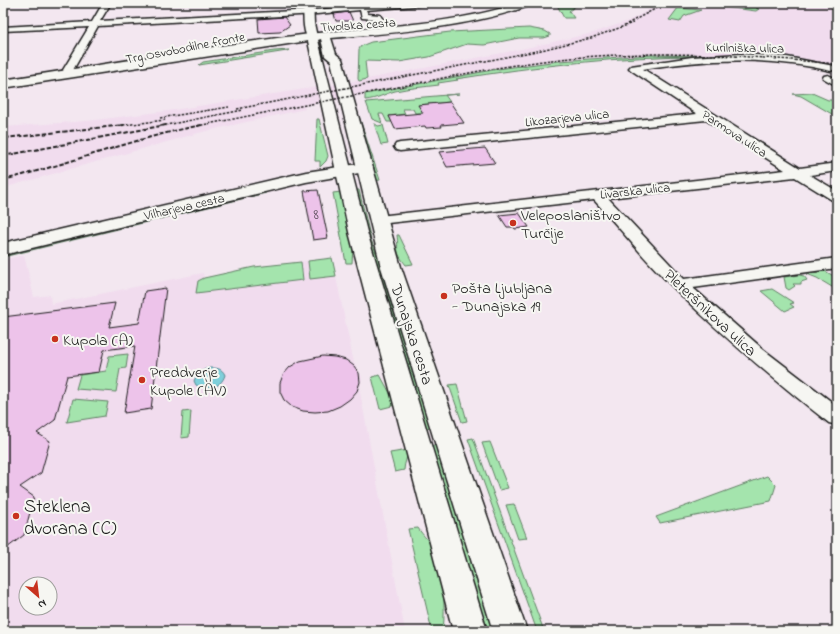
<svg xmlns="http://www.w3.org/2000/svg" width="840" height="634" font-family="'Indie Flower',sans-serif">
<style>
.built{fill:#f1dcee;fill-rule:evenodd}
.green{fill:#a4e4ad;stroke:#608064}
.water{fill:#7fcfda;stroke:#57878e}
.building{fill:#edc3ea;stroke:#1c1c1c}
.lines{fill:none;stroke-linecap:round;stroke-linejoin:round}
.street-casing{stroke:#1c1c1c;stroke-width:3}
.secondary-casing{stroke:#1c1c1c;stroke-width:3}
.primary-casing{stroke:#1c1c1c;stroke-width:3}
.street{fill:#f6f6f2;fill-rule:evenodd}
.secondary{fill:#f6f6f2;fill-rule:evenodd}
.primary{fill:#f6f6f2;fill-rule:evenodd}
.rail-far1{stroke:#1c1c1c;stroke-width:1.5;stroke-dasharray:2.5 1.5;stroke-linecap:butt}
.rail{stroke:#1c1c1c;stroke-width:2;stroke-dasharray:4.5 2;stroke-linecap:butt}
.poi-dot{fill:#c8321e;stroke:#f6f6f2;stroke-width:1.5}
.labels{text-anchor:middle;stroke-width:4;stroke-linejoin:round;paint-order:stroke}
.far-street-label{font-size:13px;fill:#1c1c1c;stroke:#f6f6f2}
.number-label{font-size:14px;fill:#504650}
.poi-label{font-size:16px;fill:#1c1c1c;stroke:#f6f6f2;text-anchor:start}
.street-label{font-size:16px;fill:#1c1c1c;stroke:#f6f6f2}
.near-poi-label{font-size:19px;fill:#1c1c1c;stroke:#f6f6f2;text-anchor:start}
</style>
<rect width="100%" height="100%" fill="#f3e7f0"/>
<filter id="ink" filterUnits="userSpaceOnUse"><feTurbulence type="fractalNoise" baseFrequency=".025" numOctaves="2"/><feDisplacementMap in="SourceGraphic" scale="8" xChannelSelector="R" yChannelSelector="G"/><feConvolveMatrix kernelMatrix="1 2 1 2 8 2 1 2 1" color-interpolation-filters="sRGB"/></filter>
<g filter="url(#ink)">
<!-- built -->
<path class="built" d="M662 3H837V65L815 62 704 57 700 55H652L559 61 498 69 304 106 305 109 202 132 3 188V127L87 121 167 111 367 79 517 50 593 33 628 21Z
M24 255 34 297 50 295 51 304 203 273 204 278 254 267 332 258 354 363 362 377 360 392 405 631H3V260ZM26 584H50V608H26Z"/>
<!-- green -->
<path class="green" d="M561 3H573L572 4 577 5 569 11 574 18H564L558 7Z
M729 3 759 7 756 8 759 9 756 11 724 7 720 4 727 5Z
M678 8 701 10 684 16 680 22 669 20Z
M529 28 545 31 550 34V36L544 38H519L484 45 467 44 429 57 399 62 365 61 367 79 359 81 358 79 359 49 361 46 371 42 450 32Z
M289 50 287 51 199 65 203 62 274 51Z
M652 55 701 56C619 56 538 66 456 79L458 80 438 83 439 85C424 87 409 88 395 91 384 94 377 99 365 100V94L498 69 559 61Z
M812 93 828 100H837V117L801 96 793 94Z
M459 94 445 95 450 102 419 105 423 113H415L413 109H403L405 114 389 116 392 122H387L383 114H379L382 123 372 119 366 102Z
M351 98H353L380 180 375 181Z
M317 119H319L328 156 326 161 320 167V161H315Z
M374 123 378 126 383 125 388 144 381 145Z
M355 190H359L371 240 387 279 433 427 425 428Z
M265 191 266 193 3 257V254Z
M341 192 353 247 352 263H346L333 193Z
M397 235H399L413 264 406 265C394 250 399 252 397 235Z
M332 258 336 276 310 279 308 261Z
M301 262 303 280 196 293 198 281 204 278 254 267Z
M825 271 837 278V290L817 278 807 274Z
M799 275 804 276 807 280 801 282V284H793L795 286 789 290 786 288 784 277Z
M772 289 794 303 790 304 794 307 785 311 761 291Z
M128 354 126 368 120 369 116 392 76 389 80 375 106 371 109 356Z
M380 375 396 404 392 406 380 409 372 377Z
M457 384 467 421 462 422 449 385Z
M73 399 108 402 105 416 67 422Z
M191 411 189 437 181 438 183 412Z
M473 438 544 631H537L468 439Z
M490 442 508 488 499 490 482 443Z
M439 444 497 631H485L429 446Z
M408 450C408 457 404 463 404 470L395 472 390 453Z
M767 476 776 485 771 501 660 523 656 517Z
M514 504 527 538 518 539 506 505Z
M418 528C423 536 431 542 434 551 443 576 446 604 443 631H432L408 529Z"/>
<!-- water -->
<path class="water" d="M209 368C217 368 222 368 225 375 221 388 207 391 196 385L194 381C197 373 202 370 209 368Z"/>
<!-- building -->
<path class="building" d="M349 12 353 21H336L334 14Z
M284 17 290 25 280 32 259 33 258 19Z
M450 102 464 123 441 125 442 127 426 128 425 126 395 129 389 116 423 113 418 105Z
M485 148 495 163 447 167 439 152Z
M318 190 328 238 313 240 304 191Z
M519 213 529 227 515 229 514 227H507L499 215Z
M166 288 151 409 124 413 135 346 104 350 99 372 67 376 55 420 37 433 50 441 41 473 20 487 34 497 24 535 3 551V317L115 303 109 327 139 323 145 291Z
M323 356 335 357 346 360 354 366 359 373 360 382 357 391 350 399 340 406 328 411 315 412 303 411 292 407 284 400 280 392V383L283 375 290 367 300 361Z"/>
<g class="lines">
<!-- street casing -->
<g class="street-casing">
<path id="street" d="M103 3H111L100 21 314 10 395 3H430L426 5 366 10 368 14 380 15 388 27 384 29H381L375 19 362 18 360 10 317 14 98 26 73 70 75 74 70 77 67 76 63 70 89 27 3 31V27L92 22Z
M508 3H520L526 6 522 8Z
M740 54 787 57 834 66 836 68 831 71C768 56 706 59 643 69L800 168 837 163V171L810 175 837 191V201L832 200 795 177 608 198 684 279 837 258V268L693 288 764 350 837 406V425L829 423C772 378 716 331 665 279 640 254 618 226 594 200L379 224 374 223 372 220 374 217 379 216 785 170 706 120 400 151 396 150 394 147 396 144 400 143 697 114 631 70 629 68 631 66 692 57Z
M828 75 837 79V86L823 78 824 76Z"/>
</g>
<!-- secondary casing -->
<g class="secondary-casing">
<path id="secondary" d="M303 3H313L314 23 317 37 316 39H308C302 29 304 14 303 3Z
M365 163 371 165 373 168 371 171 306 182 3 255V243L306 172Z"/>
</g>
<!-- primary casing -->
<g class="primary-casing">
<path id="primary" d="M520 3H534L532 5C465 28 401 32 331 38L336 54 342 59 401 267 527 631H493L381 267 331 61 325 56 321 39 318 40 367 232 487 631H453L349 232 308 41 3 88V80C103 65 202 47 302 35 375 26 449 26 520 3Z"/>
</g>
<!-- street -->
<use href="#street" class="street"/>
<!-- secondary -->
<use href="#secondary" class="secondary"/>
<!-- primary -->
<use href="#primary" class="primary"/>
<!-- rail-far1 -->
<path class="rail-far1" d="M627 24 666 3
M237 109 537 51 591 38 633 23
M160 118 229 107
M115 126 166 120
M161 126 243 110
M197 126C264 113 331 100 398 87 449 77 500 66 552 60 647 49 742 55 837 64"/>
<!-- rail -->
<path class="rail" d="M5 138 124 125
M3 156 166 125
M3 180C70 164 134 138 202 125"/>
</g>
</g>
<!-- markers -->
<g class="poi-dot">
<circle cx="513" cy="223" r="4"/>
<circle cx="444" cy="296" r="4"/>
<circle cx="55" cy="339" r="4"/>
<circle cx="142" cy="380" r="4"/>
<circle cx="16" cy="516" r="4"/>
</g>
<g class="labels">
<!-- far-street labels -->
<g class="far-street-label">
<text transform="translate(358 24) rotate(-4)" y="5">Tivolska cesta</text>
<text transform="translate(185 47) rotate(-11)" y="5">Trg Osvobodilne fronte</text>
<text transform="translate(745 47) rotate(1)" y="5">Kurilniška ulica</text>
<text transform="translate(567 117) rotate(-6)" y="5">Likozarjeva ulica</text>
<text transform="translate(735 133) rotate(33)" y="5">Parmova ulica</text>
<text transform="translate(635 190) rotate(-6)" y="5">Livarska ulica</text>
<text transform="translate(184 206) rotate(-13)" y="5">Vilharjeva cesta</text>
</g>
<!-- number labels -->
<g class="number-label">
<text x="316" y="219">8</text>
</g>
<!-- poi labels -->
<g class="poi-label">
<text x="521" y="220">Veleposlaništvo<tspan x="521" dy="18">Turčije</tspan></text>
<text x="452" y="293">Pošta Ljubljana<tspan x="452" dy="18">- Dunajska 19</tspan></text>
<text x="63" y="345">Kupola (A)</text>
<text x="150" y="377">Preddverje<tspan x="150" dy="18">Kupole (AV)</tspan></text>
</g>
<!-- street labels -->
<g class="street-label">
<text transform="translate(711 312) rotate(43)" y="6">Pleteršnikova ulica</text>
<text transform="translate(413 334) rotate(72)" y="6">Dunajska cesta</text>
</g>
<!-- near-poi labels -->
<g class="near-poi-label">
<text x="24" y="512">Steklena<tspan x="24" dy="22">dvorana (C)</tspan></text>
</g>
</g>
<!-- margin -->
<rect width="840" height="634" fill="none" stroke="#f6f6f2" stroke-width="16"/>
<rect x="8" y="8" width="824" height="618" fill="none" stroke="#1c1c1c" stroke-width="1.5" filter="url(#ink)"/>
<!-- north arrow -->
<g transform="translate(38 596) rotate(152)"><circle r="19" fill="#f6f6f2" stroke="#9f9f9c"/>
<path d="M0-3L7 15L0 10L-7 15Z" fill="#c8321e"/>
<text y="-6" font-size="11" font-weight="bold" text-anchor="middle" fill="#1c1c1c">N</text>
</g>
</svg>
